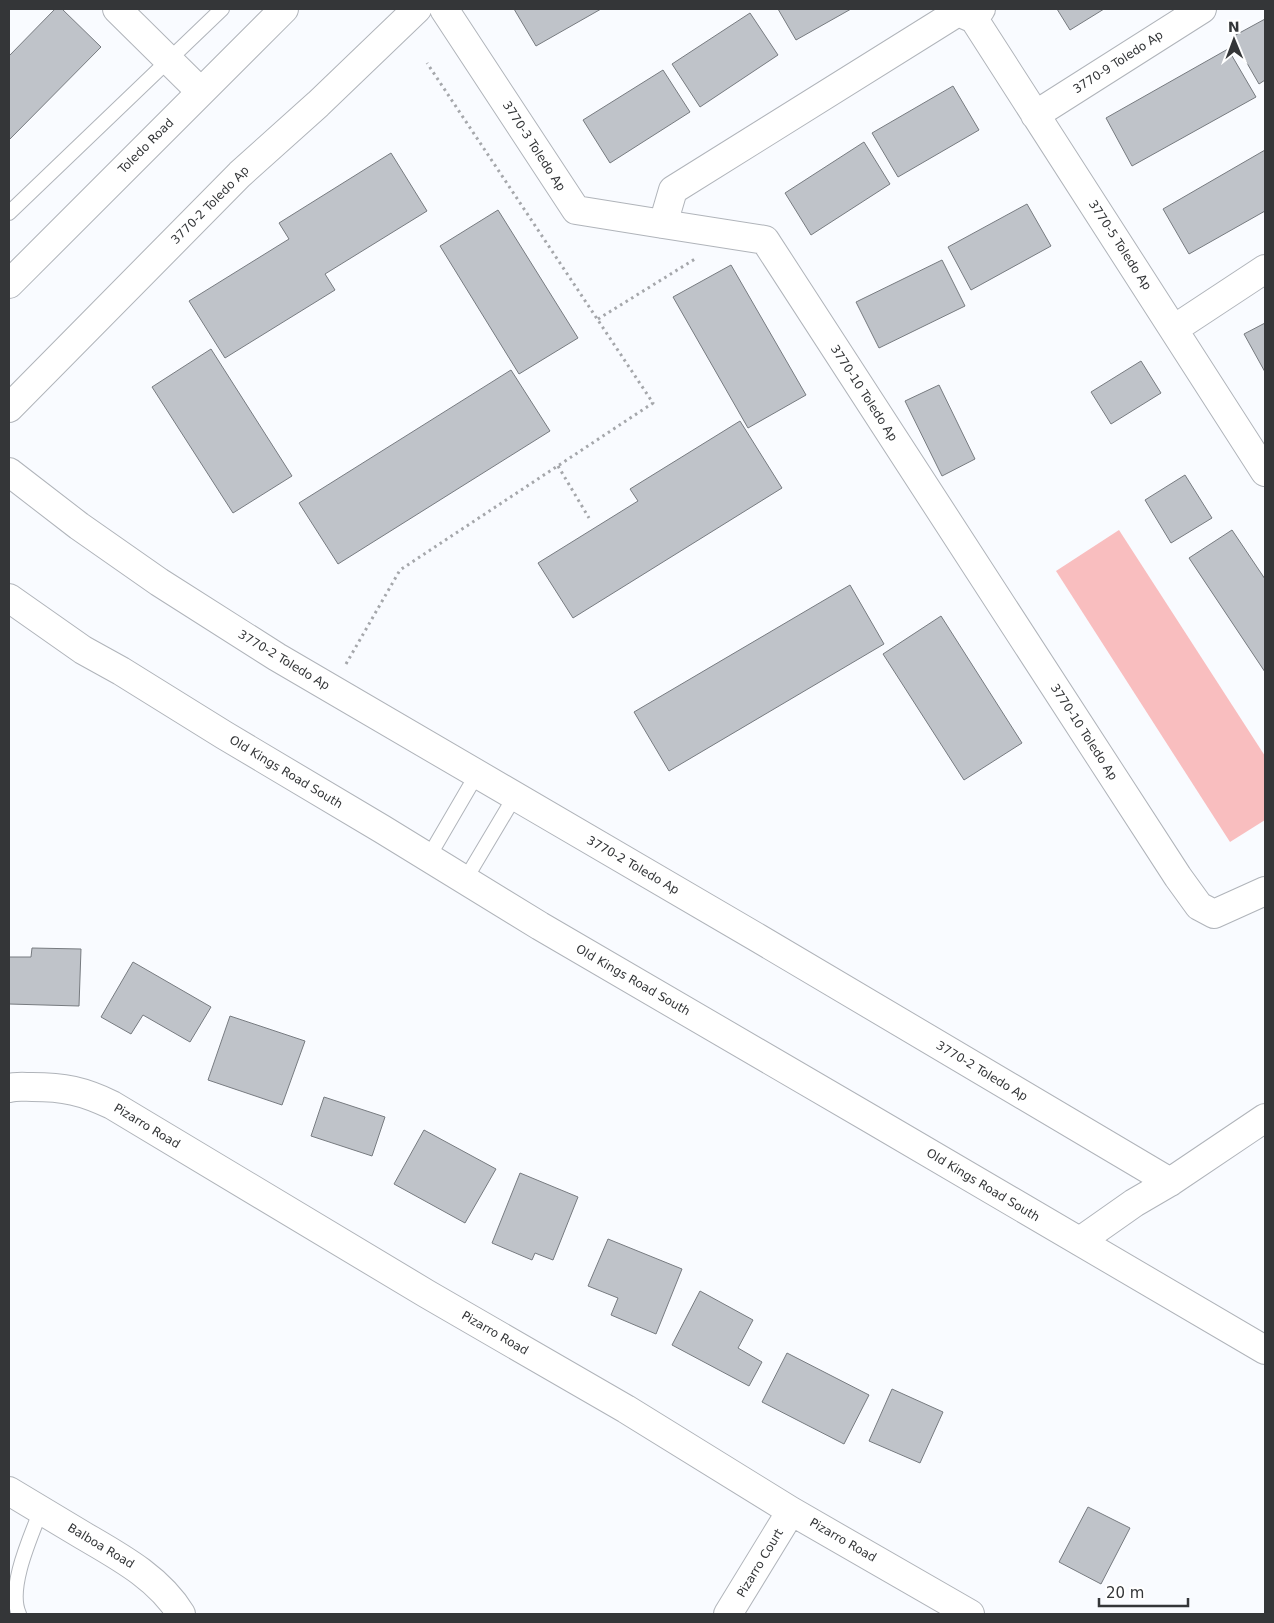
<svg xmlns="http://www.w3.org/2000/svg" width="1274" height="1623" font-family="'DejaVu Sans',sans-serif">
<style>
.green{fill:#f9bebf}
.building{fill:#bfc3c9;stroke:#777b80}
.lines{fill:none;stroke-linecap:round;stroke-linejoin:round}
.service-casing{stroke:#b0b4ba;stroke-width:16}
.minor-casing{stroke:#b0b4ba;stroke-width:30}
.tertiary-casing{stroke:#b0b4ba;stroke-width:30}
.path{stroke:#a5a7ab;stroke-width:3;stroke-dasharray:2.5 4;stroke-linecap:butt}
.service{stroke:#fff;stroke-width:14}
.minor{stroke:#fff;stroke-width:28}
.tertiary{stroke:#fff;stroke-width:28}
.labels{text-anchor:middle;stroke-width:4;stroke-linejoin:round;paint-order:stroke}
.street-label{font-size:12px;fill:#343638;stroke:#fff}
</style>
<rect width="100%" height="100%" fill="#f9fbff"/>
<!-- green -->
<path class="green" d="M1119 530 1265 756V820L1230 842 1056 571Z"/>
<!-- building -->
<path class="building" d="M55 9H62L101 47 9 140V56Z
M514 9H601L536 46Z
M778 9H851L796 40Z
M1057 9H1104L1070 30Z
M750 13 778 55 700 107 672 64Z
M1265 19V80L1259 84 1232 37Z
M1228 49 1256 97 1132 166 1106 118Z
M663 70 690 112 610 163 583 120Z
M953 86 979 130 898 177 872 133Z
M864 142 890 184 811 235 785 193Z
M1265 150V211L1189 254 1163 209Z
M391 153 427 211 325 274 335 290 225 358 189 301 289 239 279 223Z
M1027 204 1051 246 971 290 948 247Z
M498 210 578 338 519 374 440 246Z
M942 260 965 306 879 348 856 302Z
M731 265 806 395 748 428 673 297Z
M1265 323V372L1244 334Z
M211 349 292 476 233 513 152 387Z
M1141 361 1161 393 1111 424 1091 392Z
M511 370 550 431 338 564 299 503Z
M939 385 975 459 942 476 905 401Z
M740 421 782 488 573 618 538 563 638 501 630 489Z
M1185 475 1212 518 1171 543 1145 500Z
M1232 530 1265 579V672L1189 558Z
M850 585 884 644 669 771 634 712Z
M941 616 1022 743 964 780 883 654Z
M32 948 81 949 79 1006 9 1004V957H31Z
M133 962 211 1007 190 1042 143 1015 131 1034 101 1017Z
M230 1016 305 1041 282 1105 208 1080Z
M324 1097 385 1117 372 1156 311 1136Z
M424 1130 496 1169 465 1223 394 1184Z
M520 1173 578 1197 553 1260 535 1253 532 1260 492 1243Z
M608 1239 682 1269 656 1334 611 1315 618 1298 588 1286Z
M700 1291 753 1320 738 1348 762 1362 749 1386 672 1345Z
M787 1353 869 1395 844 1444 762 1402Z
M892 1389 943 1412 920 1463 869 1441Z
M1088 1507 1130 1528 1101 1584 1059 1562Z"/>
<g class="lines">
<!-- service casing -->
<g class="service-casing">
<path id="service" d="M9 213 222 9
M428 858 477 774
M465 880 515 796
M19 1614C7 1588 31 1536 41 1510"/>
</g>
<!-- minor casing -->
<g class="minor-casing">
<path id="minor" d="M117 9 200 91
M444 9 576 210 663 224
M981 9 974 19 958 12 673 190 663 224 765 240 1178 877 1199 906 1214 914 1265 891
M974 19 1265 472
M1035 115 1202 9
M1174 329 1265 269
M9 408 240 174 318 104 417 9
M9 472 79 526 159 582 277 657 758 938 1170 1182
M9 1088C16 1086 25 1087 32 1087 64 1087 83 1091 112 1105L427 1294 626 1409 791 1511 970 1614
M1080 1241 1134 1203 1170 1182 1265 1118
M9 1491C34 1506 59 1521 84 1536 120 1557 159 1578 181 1614
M728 1614 791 1511"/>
</g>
<!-- tertiary casing -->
<g class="tertiary-casing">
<path id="tertiary" d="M9 284 284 9
M9 598 83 650 121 671 224 735 382 829 540 926 871 1119 1265 1350"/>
</g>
<!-- path -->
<path class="path" d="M598 319 695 259
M558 466 589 518
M346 664 400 570 653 403 427 63"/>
<!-- service -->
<use href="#service" class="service"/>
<!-- minor -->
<use href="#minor" class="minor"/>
<!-- tertiary -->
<use href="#tertiary" class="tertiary"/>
</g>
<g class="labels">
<!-- street labels -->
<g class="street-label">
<text transform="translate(1118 62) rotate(-33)" y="4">3770-9 Toledo Ap</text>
<text transform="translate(146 146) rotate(-45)" y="4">Toledo Road</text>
<text transform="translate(534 146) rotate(57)" y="4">3770-3 Toledo Ap</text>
<text transform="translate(210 205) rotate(-45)" y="4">3770-2 Toledo Ap</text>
<text transform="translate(1120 245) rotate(57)" y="4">3770-5 Toledo Ap</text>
<text transform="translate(864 393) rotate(57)" y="4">3770-10 Toledo Ap</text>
<text transform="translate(284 660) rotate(31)" y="4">3770-2 Toledo Ap</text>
<text transform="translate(1084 732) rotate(57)" y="4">3770-10 Toledo Ap</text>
<text transform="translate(286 772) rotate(31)" y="4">Old Kings Road South</text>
<text transform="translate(633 865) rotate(30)" y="4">3770-2 Toledo Ap</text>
<text transform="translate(633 980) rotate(30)" y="4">Old Kings Road South</text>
<text transform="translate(982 1071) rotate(31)" y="4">3770-2 Toledo Ap</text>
<text transform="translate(147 1126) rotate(31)" y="4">Pizarro Road</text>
<text transform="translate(983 1185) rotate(31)" y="4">Old Kings Road South</text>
<text transform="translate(495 1333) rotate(30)" y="4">Pizarro Road</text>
<text transform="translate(843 1540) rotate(30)" y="4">Pizarro Road</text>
<text transform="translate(101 1546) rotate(31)" y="4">Balboa Road</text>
<text transform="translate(760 1563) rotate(-59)" y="4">Pizarro Court</text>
</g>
</g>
<!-- border -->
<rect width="1274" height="1623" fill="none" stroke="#343638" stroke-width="20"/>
<!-- north arrow -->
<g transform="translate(1234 40) rotate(359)" stroke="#ffffff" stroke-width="4" paint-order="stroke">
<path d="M0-4L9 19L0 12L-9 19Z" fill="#343638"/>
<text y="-8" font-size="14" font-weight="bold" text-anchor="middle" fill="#343638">N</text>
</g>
<!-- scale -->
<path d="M1099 1598v8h89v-8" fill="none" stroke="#343638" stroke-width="2.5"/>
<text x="1106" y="1598" font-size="15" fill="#343638" stroke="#ffffff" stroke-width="4" paint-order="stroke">20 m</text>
</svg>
